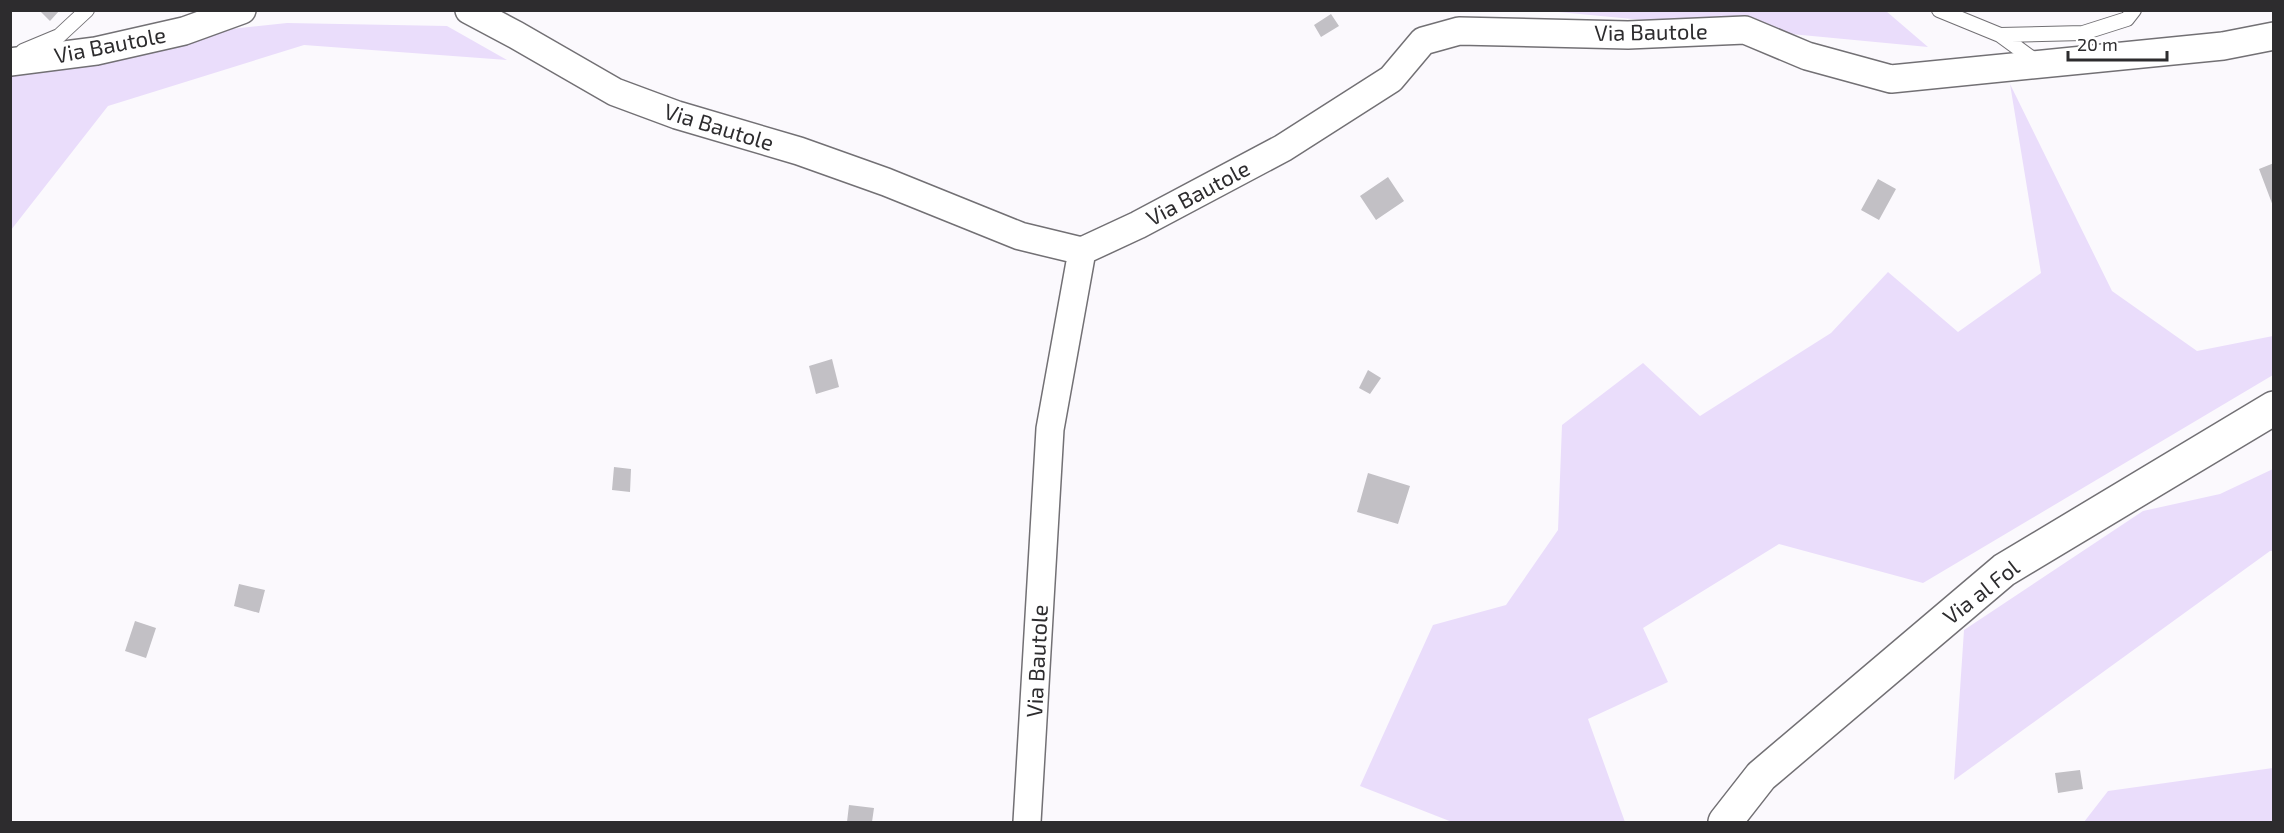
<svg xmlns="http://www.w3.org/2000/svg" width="2284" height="833" font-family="'Exo 2',sans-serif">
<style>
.green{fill:#eaddfb}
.building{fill:#c2c0c5}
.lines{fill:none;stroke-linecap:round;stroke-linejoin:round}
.service-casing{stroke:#727074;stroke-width:16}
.minor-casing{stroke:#727074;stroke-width:30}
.tertiary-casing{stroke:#727074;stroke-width:36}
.service{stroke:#fff;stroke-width:14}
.minor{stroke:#fff;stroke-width:27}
.tertiary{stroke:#fff;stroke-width:33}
.labels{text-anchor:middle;stroke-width:4.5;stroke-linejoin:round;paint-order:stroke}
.street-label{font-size:22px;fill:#2d2c2e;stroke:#fff}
</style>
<rect width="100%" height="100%" fill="#fbf9fd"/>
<!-- green -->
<path class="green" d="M1548 11H1886L1928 47Z
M287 23 447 26 507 60 304 45 108 106 11 230V53Z
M2010 84 2112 291 2197 351 2273 336V375L1923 583 1779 544 1643 628 1668 682 1588 719 1625 822H1452L1360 786 1433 625 1506 605 1558 530 1562 425 1643 363 1700 416 1831 333 1888 272 1958 332 2041 273Z
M2273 469V551H2270L1954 780 1964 630 2143 511 2220 494Z
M2273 768V821L2084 822 2108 791Z"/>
<!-- building -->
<path class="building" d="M39 10H60L50 21Z
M1331 14 1339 26 1321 37 1314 25Z
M2274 163V206H2273L2259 169Z
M1388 177 1404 201 1376 220 1360 196Z
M1878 179 1896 189 1879 220 1861 210Z
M832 359 839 387 816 394 809 366Z
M1368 370 1381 378 1370 394 1359 388Z
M614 467 631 469 630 492 612 490Z
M1368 473 1410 486 1398 524 1357 512Z
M239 584 265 590 259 613 234 606Z
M135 621 156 628 146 658 125 651Z
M2080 770 2083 789 2058 793 2055 773Z
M849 805 874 808 872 822H847Z"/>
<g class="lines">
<!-- service casing -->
<g class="service-casing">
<path id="service" d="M1939 10 2000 35 2083 33 2127 19 2134 10
M2000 35 2037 62
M23 51 59 36 87 10"/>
</g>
<!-- minor casing -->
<g class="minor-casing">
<path id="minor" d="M469 10 516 35 615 92 677 115 799 151 886 182 1020 236 1082 251 1138 225 1283 148 1391 79 1423 41 1459 31 1628 35 1745 30 1807 56 1891 79 2223 46 2274 36
M10 62 96 51 184 31 242 10
M1027 822 1050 429 1082 251"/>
</g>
<!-- tertiary casing -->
<g class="tertiary-casing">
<path id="tertiary" d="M1725 822 1761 776 2004 570 2274 408"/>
</g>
<!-- service -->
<use href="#service" class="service"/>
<!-- minor -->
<use href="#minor" class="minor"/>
<!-- tertiary -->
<use href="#tertiary" class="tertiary"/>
</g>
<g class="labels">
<!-- street labels -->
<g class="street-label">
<text transform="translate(1651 32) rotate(-1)" y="8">Via Bautole</text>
<text transform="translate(110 45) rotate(-11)" y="8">Via Bautole</text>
<text transform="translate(719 127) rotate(17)" y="8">Via Bautole</text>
<text transform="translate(1198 193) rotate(-28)" y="8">Via Bautole</text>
<text transform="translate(1981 592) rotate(-38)" y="8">Via al Fol</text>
<text transform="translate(1037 661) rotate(-87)" y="8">Via Bautole</text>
</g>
</g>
<!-- border -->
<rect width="2284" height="833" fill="none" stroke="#2d2c2e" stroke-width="24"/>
<!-- scale -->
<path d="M2068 51v9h99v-9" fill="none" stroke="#2d2c2e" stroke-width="3"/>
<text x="2077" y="51" font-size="18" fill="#2d2c2e" stroke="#ffffff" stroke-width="4.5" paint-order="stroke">20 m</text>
</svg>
